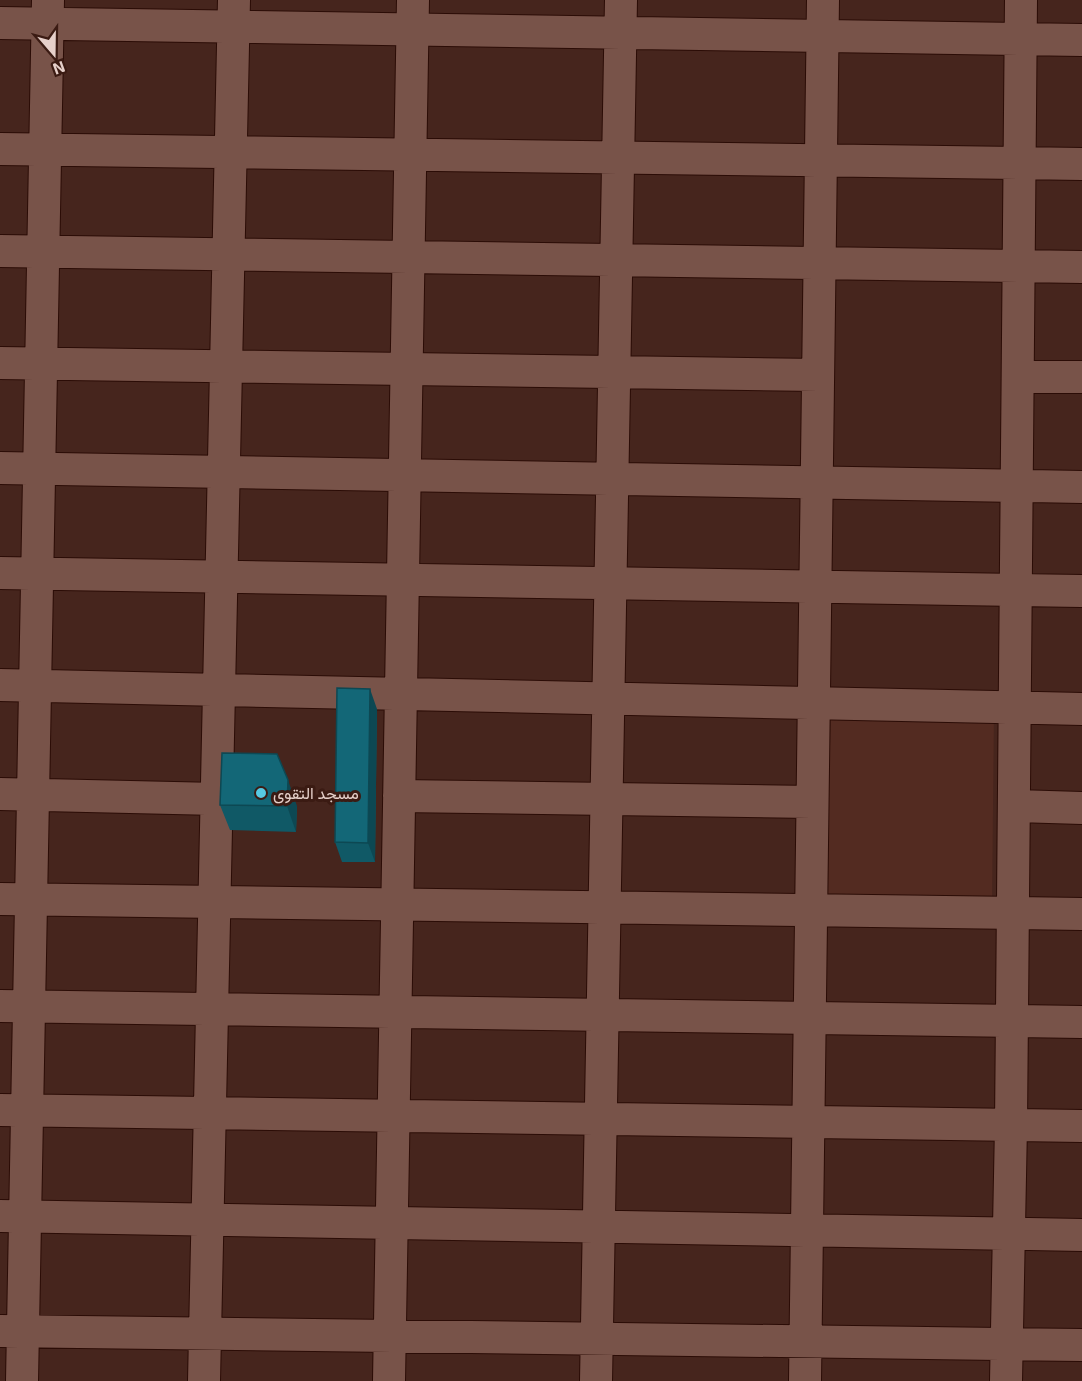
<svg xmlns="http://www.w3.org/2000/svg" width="1082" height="1381" font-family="'Exo 2',Vazirmatn,sans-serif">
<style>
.built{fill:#532b21}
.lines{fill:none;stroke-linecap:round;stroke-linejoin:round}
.minor-casing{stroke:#2b0c06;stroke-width:34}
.minor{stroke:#785349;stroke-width:32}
.wall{fill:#105966}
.shaded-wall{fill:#0d4853}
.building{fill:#136777;stroke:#0d4853;stroke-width:1.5}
.poi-dot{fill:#57c9e2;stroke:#3b1b13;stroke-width:2}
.labels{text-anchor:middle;stroke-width:6;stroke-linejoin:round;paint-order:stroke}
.poi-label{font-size:16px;fill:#e6d0ca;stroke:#3b1b13;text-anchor:start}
</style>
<rect width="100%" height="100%" fill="#46251d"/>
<!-- built -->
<path class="built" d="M831 709 994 711 992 903 826 896Z"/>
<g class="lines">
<!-- minor casing -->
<g class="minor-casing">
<path id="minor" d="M0 23 1082 40
M0 149 1082 164
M0 251 1082 267
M0 363 818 375
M1018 377H1082
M0 468 1082 487
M0 573 1082 591
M0 685 1082 709
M0 794 217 799
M399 796 811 802
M1014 806 1082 808
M0 899 1082 914
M0 1006 1082 1022
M0 1110 1082 1126
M0 1216 1082 1235
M0 1331 1082 1345
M22 1381 48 0
M204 1381 234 0
M389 1381 413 0
M596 1381 621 0
M805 1381 823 0
M1006 1381 1011 1125 1021 0"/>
</g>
<!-- minor -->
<use href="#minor" class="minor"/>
</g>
<!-- wall -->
<path class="wall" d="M377 709 375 862H342L335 842Z
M220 805 297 806 296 832 230 830Z"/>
<!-- shaded-wall -->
<path class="shaded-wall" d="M370 689 377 709 375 862 368 843Z
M288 780 297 806 296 832 287 806Z"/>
<!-- building -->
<path class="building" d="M337 688 370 689 368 843 335 842Z
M222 753 277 754 288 780 287 806 220 805Z"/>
<!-- markers -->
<circle class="poi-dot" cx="261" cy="793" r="6"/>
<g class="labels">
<!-- poi labels -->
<g class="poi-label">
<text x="273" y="799">مسجد التقوى</text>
</g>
</g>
<!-- north arrow -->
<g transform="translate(54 54) rotate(160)" stroke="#3b1b13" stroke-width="4.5" paint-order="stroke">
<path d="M0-4.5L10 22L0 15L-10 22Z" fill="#e6d0ca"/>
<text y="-9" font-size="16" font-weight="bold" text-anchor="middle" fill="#e6d0ca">N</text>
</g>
</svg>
